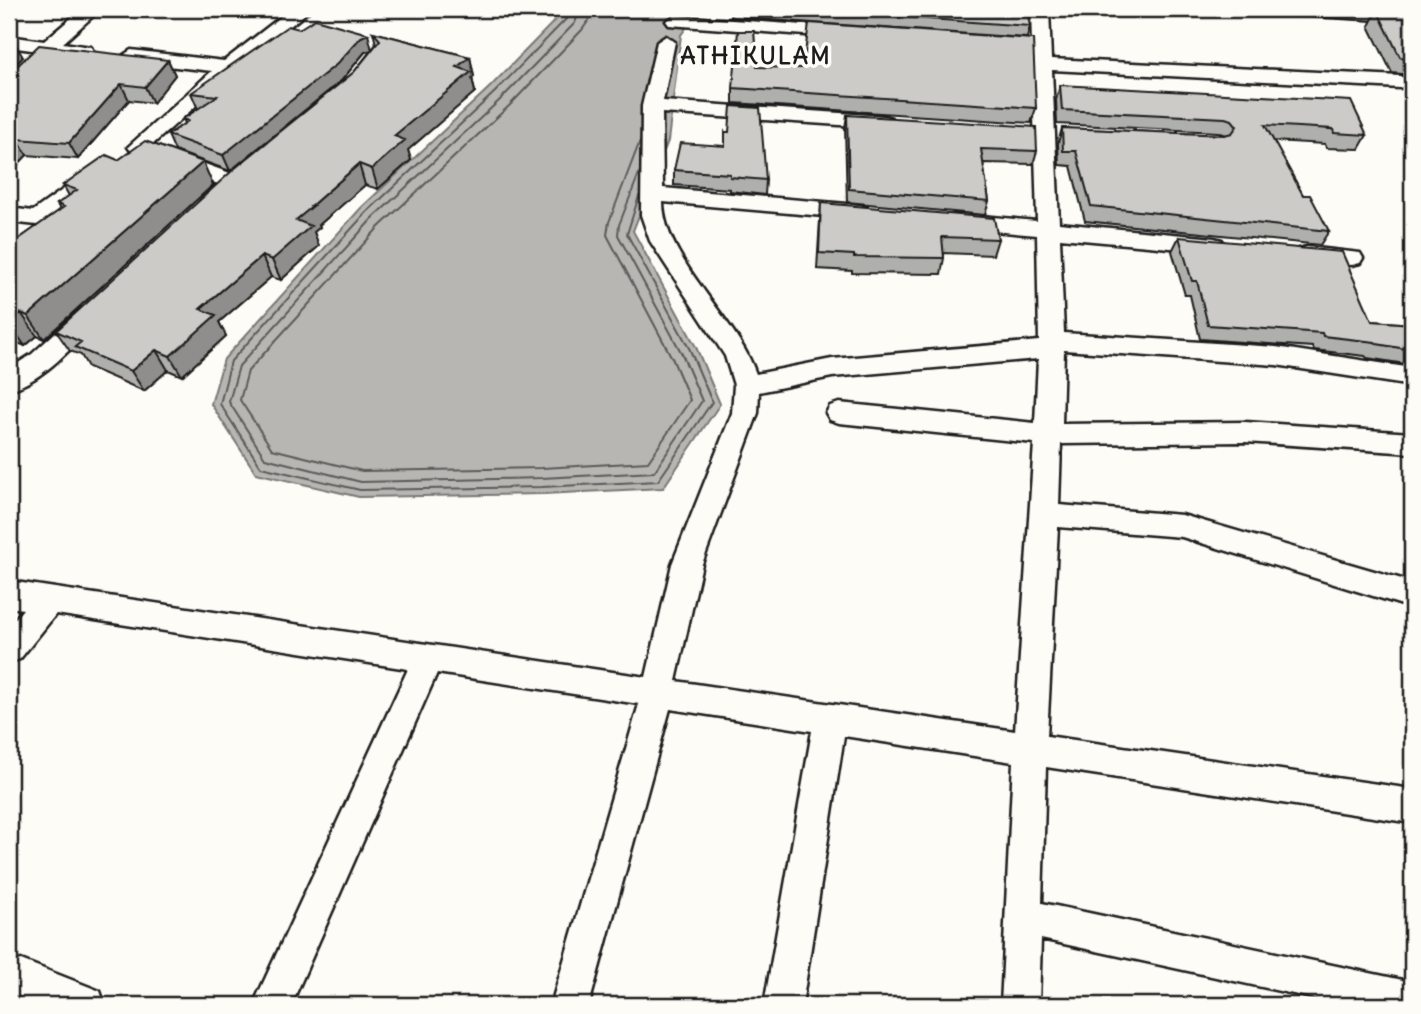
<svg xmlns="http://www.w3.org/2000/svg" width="1421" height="1014" font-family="Delius,sans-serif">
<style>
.water{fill:#b7b6b2;stroke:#797876;stroke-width:2}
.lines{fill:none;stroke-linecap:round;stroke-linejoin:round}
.shore{stroke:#5a5a58;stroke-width:2}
.street-casing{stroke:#1c1c1c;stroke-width:5}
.street{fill:#fdfcf7;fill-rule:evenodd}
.wall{fill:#afafac;stroke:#1c1c1c;stroke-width:2}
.shaded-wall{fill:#8f8e8c;stroke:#1c1c1c;stroke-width:2}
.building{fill:#cccbc8;stroke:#1c1c1c;stroke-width:2}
.labels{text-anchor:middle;stroke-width:7;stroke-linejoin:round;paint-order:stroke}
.far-district-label{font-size:24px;font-weight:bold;letter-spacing:2px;fill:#1c1c1c;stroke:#fdfcf7}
</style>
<rect width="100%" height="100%" fill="#fdfcf7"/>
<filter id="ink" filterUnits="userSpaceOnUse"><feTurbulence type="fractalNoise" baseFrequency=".0143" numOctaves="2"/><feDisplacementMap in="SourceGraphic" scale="14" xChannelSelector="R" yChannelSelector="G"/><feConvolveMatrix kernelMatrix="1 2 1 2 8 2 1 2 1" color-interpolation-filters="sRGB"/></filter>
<g filter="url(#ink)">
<!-- water -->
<path class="water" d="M566 9H700L681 35 668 141 633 231 696 347 720 404 663 488 543 494 359 497 256 473 211 404 224 359 361 208 490 87Z"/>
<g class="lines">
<!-- shore -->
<path class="shore" d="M571 9 569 16 495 92 366 213 231 361 220 404 261 467 360 490 542 487 658 481 712 402 690 350 627 234 639 196
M580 9 575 23 501 99 372 219 239 366 229 402 265 458 361 482 542 478 654 472 702 401 682 354 618 235 619 225 640 171
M590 9 589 20 582 30 509 106 379 227 248 371 240 400 272 449 362 471 542 468 648 462 690 400 672 358 607 235 609 222 640 141"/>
<!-- street casing -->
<g class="street-casing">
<path id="street" d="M82 9H101L63 43 91 47 93 51 91 55 84 57 9 47V36L44 41Z
M291 9H311L235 71 152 145 241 177 244 182 220 206H204L201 201 218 184 131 151 128 147 212 71 131 62 122 56 131 50 224 61Z
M1031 9H1049L1051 59 1400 76 1410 82 1400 88 1052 70 1059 223 1214 238 1222 240 1225 245 1222 250 1214 252 1060 238 1064 333 1276 347 1412 368V386L1276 365 1064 350 1062 424 1245 422 1412 433V453L1245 442 1061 444 1059 505 1182 515 1412 582V608L1182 537 1058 527 1047 736 1412 789V823L1046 767 1042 903 1412 982V1005H1344L1041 939 1039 1005H1001L1013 762 844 736 802 1005H764L812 731 670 709 589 1005H551L639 704 437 673 291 1005H253L408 669 56 614 20 659 9 663V626L23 609 9 607V581L646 677 672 564 732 413 734 385 725 356 650 241 641 215 642 106 657 42 666 36 675 42 663 101 884 116 891 118 894 122 891 126 884 128 662 113 663 188 859 205 867 207 870 212 867 217 859 219 663 202C663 259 737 318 756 374L832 359 1039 341 1037 235 959 228 951 226 948 221 951 216 959 214 1037 221ZM1038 359 1035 423 839 403 830 406 826 413 830 420 839 423 1034 443 1015 731 676 681 702 564 758 413 759 392 832 377Z
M1276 9 1412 12V22L1285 14Z
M675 16 847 28 856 33 847 38 669 25 666 21Z
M100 167 107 168 111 173 107 178 45 223 37 225 9 222V208L33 211 93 168Z
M1307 247 1360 253 1363 258 1360 263 1352 265 1299 259 1296 254 1299 249Z
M90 307 99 309 102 315 99 321C73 345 44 381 9 390V369L32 354 81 309Z
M21 960 100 991 105 1005H39L9 993V965Z"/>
</g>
<!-- street -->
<use href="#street" class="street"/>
</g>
<!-- wall -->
<path class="wall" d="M731 9H1018V11L1030 26 1027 38 731 17Z
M1377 10 1412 11V75L1392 73 1369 26Z
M373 32 470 57 474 77 472 78 475 92 408 150 411 160 378 189 365 185 319 225 320 227 314 232 319 246 281 280 271 277 219 322 226 336 182 376 168 370 144 391 88 367 81 355 70 351 56 331 354 72 371 50 365 52 342 80 230 171 175 151 168 135 185 123 183 119 198 109 191 93 372 49 376 44Z
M168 60 175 75 153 103 129 100 78 159 27 155 9 174V84L13 80 9 74Z
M757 67 1036 108 1031 123 733 103V88Z
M1060 85 1367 135 1359 149 1326 148 1325 144 1273 141 1303 195 1329 231 1320 245 1085 221 1071 166 1059 165 1058 143 1062 128 1226 135 1218 132 1057 124 1056 100Z
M847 115 1037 151 1033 164 983 163 989 201 985 215 847 202 845 128Z
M725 132 766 180 765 195 730 191V189L674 185V170L725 146Z
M118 160 213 185 44 339 37 336 25 346 9 339V246L60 210 57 204 69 196 63 185Z
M821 203 998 239 993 255 944 253V258L941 274 852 273V271L817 269Z
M1179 237 1372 321 1412 324V365L1367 358 1365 356 1314 350 1313 347 1200 339 1190 295H1185L1172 251Z"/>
<!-- shaded-wall -->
<path class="shaded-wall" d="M368 34 372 50 365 52 342 80 230 171 223 155 361 37Z
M14 42 23 57 9 71V46Z
M470 57 474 77 472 78 475 92 408 150 411 160 378 189 372 169 394 136 457 67Z
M168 60 175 75 153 103 145 87Z
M121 84 129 100 78 159 69 143Z
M17 139 27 155 9 174V148Z
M203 162 213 185 44 339 28 316Z
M359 164 365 185 319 225 320 227 314 232 319 246 281 280 272 260 296 220 311 206Z
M262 256 271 277 219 322 226 336 182 376 170 356 200 309Z
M21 313 37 336 25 346 9 323Z
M156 350 168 370 144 391 131 371Z"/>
<!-- building -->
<path class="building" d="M783 9H1018V11H1027L1030 26Z
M1377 10 1412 11V59L1400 57Z
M315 19 368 34 361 37 337 64 223 155 168 135 188 121 183 119 217 96 191 93 288 26 299 29Z
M809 23 1033 39 1036 108 733 88 738 31H754L757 67 803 68Z
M373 32 470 57 457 67 471 72 394 136 405 140 372 169 359 164 311 206H313L296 220 311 226 272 260 262 256 200 309 216 315 170 356 156 350 131 371 75 347 81 342 56 331 234 169 354 72 380 40Z
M39 45 168 60 145 87 121 84 69 143 17 139 9 148V84L18 75 9 74Z
M1060 85 1351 101 1367 135 1334 133 1333 129 1265 125 1303 195H1310L1329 231 1091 206 1076 151H1063L1062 128 1224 135 1232 133 1237 126 1232 120 1225 118 1062 110Z
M731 106 760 108 766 180 730 177V174L674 170 680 143 725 146V132H729Z
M847 115 1036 127 1037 151 981 149 989 201 849 189Z
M145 141 203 162 28 316 21 313 9 323V246L64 207 57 204 77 190 63 185 106 155 118 160Z
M821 203 994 218 998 239 942 237 944 258 854 257V255L819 253Z
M1179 237 1342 252 1372 321 1412 324V350L1377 344 1375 342 1323 336 1322 333 1208 325 1197 281H1192Z"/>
</g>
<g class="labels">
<!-- far-district labels -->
<g class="far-district-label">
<text x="756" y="64">ATHIKULAM</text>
</g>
</g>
<!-- margin -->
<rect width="1421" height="1014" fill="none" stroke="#fdfcf7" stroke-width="35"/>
<rect x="18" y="18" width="1386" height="979" fill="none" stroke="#1c1c1c" stroke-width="2.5" filter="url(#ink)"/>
</svg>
